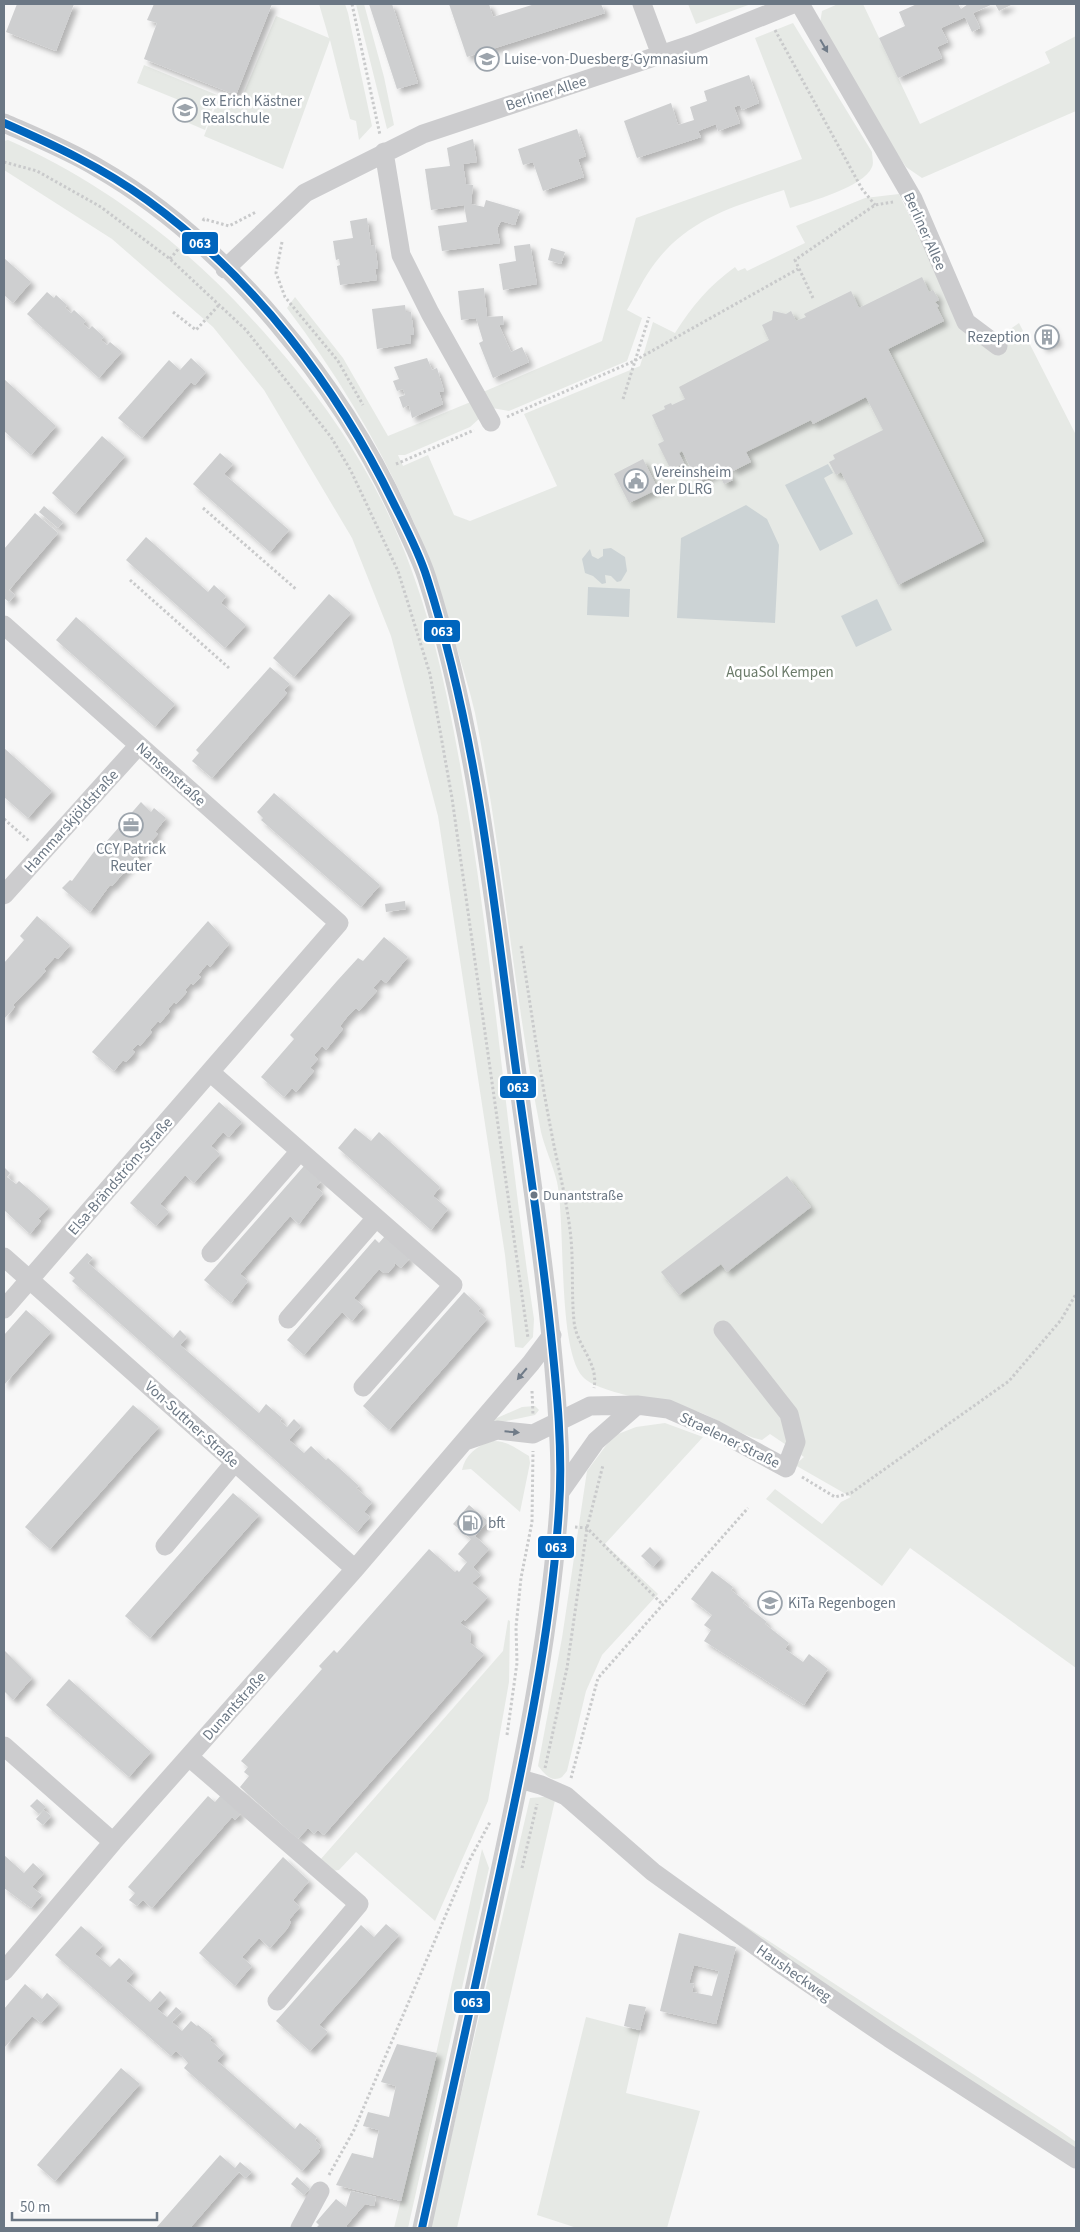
<svg xmlns="http://www.w3.org/2000/svg" width="1080" height="2232" font-family="'Source Sans 3',sans-serif">
<style>
.green{fill:#e6e9e5}
.water{fill:#ccd3d5}
.building{fill:#cecfd0;fill-rule:evenodd;filter:url(#shadow)}
.lines{fill:none;stroke-linecap:round;stroke-linejoin:round}
.path{stroke:#c9cacb;stroke-width:3;stroke-dasharray:2.5 2.5;stroke-linecap:butt}
.minor{stroke:#ccccce;stroke-width:19}
.bus-1-casing{stroke:#fff;stroke-width:11}
.bus-1{stroke:#0065bd;stroke-width:8}
.oneway{fill:#707b88}
.bus-dot{fill:#6b7784;stroke:#fff;stroke-width:2}
.labels{text-anchor:middle;stroke-width:5;stroke-linejoin:round;paint-order:stroke}
.bus-label{font-size:14px;fill:#6b7784;stroke:#fff;text-anchor:start}
.poi-label{font-size:15px;fill:#6b7784;stroke:#fff;text-anchor:start}
.street-label{font-size:15px;fill:#6b7784;stroke:#fff}
.park-label{font-size:15px;fill:#6b7b69;stroke:#fff}
.line-badge{stroke:#fff;stroke-width:2}
.badge-label{font-size:14px;text-anchor:middle;font-weight:bold;fill:#fff}
</style>
<defs>
<filter id="shadow"><feDropShadow dx="4.5" dy="4.5" stdDeviation="2.5" flood-color="#0004"/></filter>
</defs>
<rect width="100%" height="100%" fill="#f7f7f7"/>
<!-- green -->
<path class="green" d="M319 4H345L348 13 372 126 359 140 356 121 350 119 330 40 283 169 204 136 220 95 240 102 276 16 329 38Z
M356 4H364L384 77 394 125 387 129Z
M688 4H751L696 24Z
M838 4H863L920 124 1050 63 1045 52 1076 36V111L922 178 906 167 858 96 820 23 822 11Z
M793 23 872 152C872 156 874 163 872 167 864 187 809 202 790 208L784 190C734 206 688 219 655 263 644 277 636 295 627 310L642 318 627 361 509 411 492 408 483 392 602 341 636 218 802 159 755 38Z
M144 65 217 95 205 130 184 121 191 105 137 83Z
M8 140C100 181 182 242 250 317 298 369 342 425 375 488 431 591 451 709 470 823 496 988 509 1154 534 1319L533 1337 523 1348 515 1347 505 1255 438 816 391 636 352 538 264 390 213 327 112 239 4 170V141Z
M899 194 965 332 1000 336 1019 323 1076 435V1668L910 1548 882 1586 766 1499 775 1489 822 1524 841 1502 851 1497 795 1465 804 1457 770 1434 762 1440C738 1435 719 1419 696 1411 670 1403 598 1394 583 1377 557 1349 566 1225 557 1182 553 1165 545 1149 541 1132 513 993 503 851 475 713 469 687 461 662 453 636 447 615 442 594 434 573 399 477 348 389 287 308L295 297 343 358 388 436 473 401 480 418 470 427 405 455H398L403 466 428 455 454 515 470 521 557 486 524 414 640 366 653 322 675 333C692 306 709 286 735 267L738 271 745 268 747 271 805 243 796 226 865 198Z
M535 1406 539 1410 535 1415 492 1424 490 1421 522 1407Z
M665 1423 703 1437 605 1544 658 1594 602 1655 586 1691 567 1771 562 1777C551 1783 545 1774 538 1766L562 1638 587 1471 613 1436 636 1427Z
M491 1441C506 1440 516 1448 529 1456L530 1463 520 1512 471 1469 462 1470C465 1455 477 1446 491 1441Z
M508 1620 510 1621 509 1682 488 1801 435 1921 356 1852 339 1870 331 1871 320 1860 503 1651Z
M556 1796 457 2228H430L530 1798Z
M482 1849 489 1868 408 2228H394L425 2103Z
M692 1891 1062 2132 1076 2142V2151L897 2035Z
M586 2017 640 2031 626 2093 700 2111 667 2228H577L537 2215Z"/>
<!-- water -->
<path class="water" d="M828 464 833 473 824 478 853 534 820 551 785 485Z
M746 505 767 519 779 545 775 623 677 618 681 538Z
M611 548 625 557 627 571 621 581 617 582 611 576 605 575 606 583 602 584 593 576 585 573 582 559 590 549 592 556 598 559 603 556V549Z
M588 587 630 589 629 617 587 615Z
M877 599 892 630 856 647 841 616Z"/>
<!-- building -->
<path class="building" d="M17 4H74L56 51 6 32Z
M154 4H272L236 95 144 59 157 23 147 20Z
M369 4H392L418 83 397 89Z
M449 4H489L493 17 535 4H601L605 13 467 57Z
M917 4H958L961 9 968 4H993L973 13 980 28 972 32 965 17 941 28 948 42 937 47 942 58 898 78 879 38 905 26 899 12Z
M995 4H1010L1011 5 999 11Z
M749 75 759 103 742 110 740 105 734 107 740 123 718 131 716 124 698 131 701 137 637 158 624 121 671 103 678 125 694 120 690 107 707 101 704 91Z
M577 129 586 156 578 159 584 177 543 191 533 162 523 165 518 149Z
M473 139 477 162 463 164 466 184 473 185 471 204 484 207 486 200 520 210 515 225 501 221 497 229 500 243 442 251 438 226 467 222 464 205 431 210 425 169 450 166 447 148Z
M367 218 371 246 375 245 378 268 375 269 377 280 340 285 337 266 340 265 339 259 336 260 333 241 353 238 350 221Z
M530 244 537 284 503 290 499 264 516 261 514 246Z
M551 248 565 252 561 264 548 260Z
M4 258 31 282 13 303 4 295Z
M922 277 929 292 933 290 939 300 935 302 939 306 937 307 944 321 888 349 984 541 898 585 841 472 836 475 829 462 835 459 833 455 883 430 866 397 813 424 811 420 746 452 751 462 733 471 730 466 726 468 733 480 724 484 718 472 698 482 682 451 679 453 684 463 671 470 658 444 664 441 652 415 665 409 664 406 671 403 672 405 685 399 679 387 769 340 762 325 772 320 773 311 786 314 791 311 796 321 806 317 804 314 851 291 859 308Z
M484 288 487 317 503 316 504 325H499L511 352 522 347 529 362 493 378 479 343 483 341 476 318 461 320 458 291Z
M47 292 54 298 56 295 67 305 65 308 71 313 74 310 86 321 83 324 89 329 92 326 104 337 101 340 107 345 110 342 122 352 99 378 27 314Z
M405 305 406 312H411L414 335H410L411 343 377 349 372 309Z
M1051 325 1058 341 1043 348 1036 333Z
M191 358 206 372 195 385 191 382 142 438 118 418 169 360 180 370Z
M427 358 432 370 437 368 444 391 439 392 443 404 412 418 409 405 403 408 399 397 405 395 403 389 397 391 393 381 399 379 394 367Z
M4 379 56 426 31 455 4 431Z
M102 436 125 456 75 514 52 493Z
M220 453 233 464 224 474 289 530 270 552 193 484Z
M643 459 658 489 629 503 614 474Z
M44 506 63 522 58 528 39 512Z
M35 513 58 533 9 590 15 595 9 602 4 598V549Z
M146 537 208 592 214 585 226 596 221 603 246 625 225 648 126 560Z
M329 594 351 613 294 677 273 658Z
M76 617 175 704 155 727 56 640Z
M270 667 290 684 284 690 287 693 212 778 192 761 199 753 196 750Z
M4 748 52 791 28 818 4 797Z
M274 793 380 885 361 907 261 820 263 818 257 812Z
M141 802 151 812 154 808 166 818 155 832 158 834 112 886 110 885 90 912 62 888 70 880 72 881 96 849 104 841 106 842Z
M405 901 406 909 386 912 385 904Z
M37 916 70 945 58 959 55 957 44 969 46 971 13 1005 15 1007 4 1019V963L24 940 20 936Z
M208 921 229 944 210 967 207 964 198 975 201 977 193 985 191 983 185 990 187 992 176 1004 174 1002 168 1009 170 1011 160 1023 158 1021 150 1030 152 1032 140 1046 138 1044 132 1050 135 1052 126 1062 123 1060 114 1071 92 1052Z
M384 937 408 957 386 983 381 979 373 988 377 991 359 1011 356 1008 347 1017 340 1026 343 1029 326 1050 322 1046 314 1055 318 1059 310 1068 314 1071 296 1092 292 1088 284 1097 261 1077 294 1039 290 1035 337 981 358 958 363 961Z
M219 1102 242 1122 229 1137 223 1132 211 1146 220 1154 194 1183 185 1175 160 1204 169 1212 156 1226 130 1203Z
M355 1128 371 1141 379 1132 440 1187 433 1196 448 1209 431 1230 338 1148Z
M304 1166 321 1181 316 1187 323 1193 299 1224 290 1216 240 1274 248 1281 231 1303 204 1280Z
M4 1167 10 1173 7 1177 16 1184 19 1181 49 1207 38 1219 41 1221 30 1234 4 1210Z
M787 1176 811 1207 727 1272 721 1264 679 1295 661 1272Z
M385 1236 410 1258 401 1268 394 1262 395 1265 388 1273H384L379 1269 354 1298 364 1307 352 1321 342 1312 304 1355 287 1340 375 1239 379 1243Z
M87 1253 93 1258 88 1263 173 1338 180 1330 187 1337 180 1345 259 1413 266 1404 282 1418 280 1421 287 1427 294 1419 301 1426 289 1440 304 1453 311 1446 326 1460 328 1458 359 1486 356 1488 372 1502 364 1512 370 1517 357 1532 72 1281 75 1278 69 1273Z
M464 1292 481 1308 478 1311 487 1319 389 1430 363 1406Z
M26 1310 51 1332 4 1385V1335Z
M133 1405 159 1427 50 1549 25 1527Z
M233 1493 259 1515 150 1638 125 1616Z
M469 1505 488 1521 475 1536 489 1549 473 1567 481 1575 472 1583 488 1597 465 1621 464 1619 460 1623 471 1631 470 1643 484 1654 324 1835 318 1830 314 1834 308 1828 298 1839 240 1787 249 1776 244 1772 248 1767 241 1761 322 1669 319 1666 334 1650 337 1653 429 1549 455 1572 457 1570 459 1572 467 1562 458 1554 471 1539 453 1524Z
M650 1547 661 1558 653 1567 641 1556Z
M712 1571 733 1587 731 1590 745 1601 743 1603 767 1622 765 1624 789 1643 785 1649 803 1662 809 1654 828 1669 804 1705 704 1641 711 1630 704 1625 712 1615 691 1599Z
M4 1650 32 1678 13 1700 4 1691Z
M69 1679 151 1752 129 1777 46 1705Z
M221 1795 241 1813 235 1820 232 1817 152 1908 143 1900 137 1906 129 1900 135 1893 128 1887 208 1796 215 1802Z
M37 1799 46 1807 39 1814 30 1806Z
M44 1810 51 1816 43 1825 36 1819Z
M4 1855 24 1873 33 1863 44 1873 32 1887 42 1895 31 1908 4 1888Z
M283 1857 309 1881 293 1900 300 1907 289 1920 291 1922 287 1929 270 1948 259 1938 242 1957 252 1966 235 1986 199 1953Z
M386 1924 399 1935 319 2025 328 2032 310 2051 276 2021 361 1925 374 1937Z
M81 1926 103 1945 95 1954 110 1967 119 1958 134 1972 126 1981 150 2002 160 1991 167 1998 157 2009 167 2017 176 2007 182 2012 172 2022 182 2031 191 2021 197 2026 198 2025 213 2037 210 2040 224 2053 217 2061 295 2129 300 2123 317 2137 315 2140 321 2146 318 2150 320 2151 302 2171 184 2068 188 2063 182 2056 176 2051 171 2056 55 1955Z
M679 1933 736 1947 716 2024 660 2011ZM694 1965 719 1971 712 1996 692 1992 694 1984 689 1983Z
M25 1984 42 1999 47 1993 59 2004 41 2023 32 2016 4 2048V2009Z
M629 2004 646 2007 640 2030 624 2026Z
M397 2044 437 2053 401 2201 336 2185 352 2153 373 2158 379 2130 363 2126 368 2112 389 2117 396 2086 381 2082Z
M121 2068 140 2084 55 2181 37 2165Z
M220 2155 235 2168 240 2162 252 2172 246 2178 239 2172 190 2228H156Z
M297 2177 310 2189 304 2195 291 2184Z
M351 2191 376 2197 374 2206 365 2204 346 2226 348 2228H316L319 2225 316 2222 336 2199 346 2207Z"/>
<g class="lines">
<!-- path -->
<path class="path" d="M352 4 380 135
M775 30 862 189 875 205
M4 162 37 171 101 207 170 259 246 330 331 437 351 471 398 571 430 674 452 798 528 1338
M203 221 204 219 229 226 256 212
M282 242 276 273 285 297 338 361 363 405
M170 259 179 248
M813 298 795 260 875 205 893 202
M173 312 196 330 219 305
M623 399 649 317
M507 417 634 361 798 269
M396 464 474 430
M203 508 297 590
M130 580 229 668
M4 819 29 841
M521 946C531 1007 539 1069 551 1130 557 1163 566 1196 570 1230 574 1260 571 1291 574 1321 576 1346 599 1362 594 1388
M532 1391 533 1415
M802 1477 835 1497 851 1493 1009 1381 1061 1320 1076 1294
M575 1527 587 1528 662 1604
M507 1735 517 1663 516 1627 521 1578 532 1522 533 1451
M545 1768 567 1668 587 1528 603 1465
M571 1778 598 1678 748 1508
M522 1868 537 1804
M329 2175 354 2130 468 1863 490 1822"/>
<!-- minor -->
<path class="minor" d="M642 4 661 55
M800 4 913 199 966 322 998 346
M4 123C36 137 68 150 98 168 227 242 345 389 404 524 412 542 421 559 427 578 478 738 495 915 518 1081 532 1185 548 1288 556 1393 559 1435 562 1478 558 1520 548 1648 521 1774 494 1899 470 2009 446 2118 422 2228
M384 152 401 255 430 313 491 422
M225 269 305 193 423 134 693 44 793 4
M4 625 339 923 4 1309
M4 895 138 746
M210 1072 453 1285 363 1387
M211 1253 300 1151
M4 1257 355 1569
M288 1319 376 1218
M465 1441 497 1430 533 1434 590 1406 637 1405 668 1409 716 1430 786 1468 796 1442 789 1414 723 1330
M560 1492 596 1441 637 1405
M165 1546 235 1462
M4 1746 113 1842
M189 1757 359 1904 277 2001
M520 1779 541 1785 566 1796 653 1872 785 1967 889 2038 1076 2159
M4 1971 113 1842 355 1569 531 1363 552 1335
M300 2228 320 2191"/>
<!-- bus-1 casing -->
<g class="bus-1-casing">
<path id="bus-1" d="M4 123C54 145 103 168 147 200 253 277 337 386 394 504 406 528 419 552 427 578 478 737 494 905 516 1070 528 1158 542 1246 551 1335 557 1392 563 1451 559 1509 551 1633 525 1755 499 1876 474 1993 448 2111 422 2228"/>
</g>
<!-- bus-1 -->
<use href="#bus-1" class="bus-1"/>
</g>
<!-- one-way arrows -->
<defs><path id="oneway-solid" d="M-6-.8H1V-3.2L6.5 0L1 3.2V.8H-6Z" transform="scale(1.25)"/></defs>
<g class="oneway">
<use href="#oneway-solid" transform="translate(824 46) rotate(60)"/>
<use href="#oneway-solid" transform="translate(522 1374) rotate(130)"/>
<use href="#oneway-solid" transform="translate(512 1432) rotate(5)"/>
</g>
<!-- icons -->
<defs>
<g id="school-ring" transform="scale(1.25)"><circle r="9.5" fill="#fff" stroke="#9ca4ac" stroke-width="1.5"/><path d="M0-5L7-2L0 1L-7-2ZM-4 1L0 2.5L4 1V4Q0 6-4 4Z" fill="#9ca4ac"/></g>
<g id="building-ring" transform="scale(1.25)"><circle r="9.5" fill="#fff" stroke="#9ca4ac" stroke-width="1.5"/><path d="M-4-6H4V6H1V3H-1V6H-4ZM-2.5-4.3h1.7v1.8h-1.7ZM.8-4.3h1.7v1.8H.8ZM-2.5-1h1.7V.8h-1.7ZM.8-1h1.7V.8H.8Z" fill="#9ca4ac"/></g>
<g id="civic-ring" transform="scale(1.25)"><circle r="9.5" fill="#fff" stroke="#9ca4ac" stroke-width="1.5"/><path d="M-.6-6.5H3V-4.5H.6V-3L4-1V1h2V6H-6V1h2V-1L-.6-3ZM-1.2 2.5V6h2.4V2.5Z" fill="#9ca4ac"/></g>
<g id="office-ring" transform="scale(1.25)"><circle r="9.5" fill="#fff" stroke="#9ca4ac" stroke-width="1.5"/><path d="M-6-3h4V-5.5h4V-3h4V5H-6ZM-1-4.5V-3h2v-1.5ZM-6 0V1H6V0Z" fill="#9ca4ac"/></g>
<g id="fuel-ring" transform="scale(1.25)"><circle r="9.5" fill="#fff" stroke="#9ca4ac" stroke-width="1.5"/><path d="M-5.5-6h7V0h2V4h1.3V-2.5L3-4.5l.8-.8L6-3V5H2.5V1h-1V6h-7ZM-4.2-4.7v3.2H.2V-4.7Z" fill="#9ca4ac"/></g>
</defs>
<g fill-rule="evenodd">
<use href="#school-ring" x="487" y="59"/>
<use href="#school-ring" x="185" y="110"/>
<use href="#building-ring" x="1047" y="337"/>
<use href="#civic-ring" x="636" y="481"/>
<use href="#office-ring" x="131" y="825"/>
<use href="#fuel-ring" x="470" y="1523"/>
<use href="#school-ring" x="770" y="1603"/>
</g>
<!-- markers -->
<circle class="bus-dot" cx="534" cy="1195" r="4.5"/>
<g class="labels">
<!-- bus labels -->
<g class="bus-label">
<text x="543" y="1200">Dunantstraße</text>
</g>
<!-- poi labels -->
<g class="poi-label">
<text x="504" y="64">Luise-von-Duesberg-Gymnasium</text>
<text x="202" y="106">ex Erich Kästner<tspan x="202" dy="17">Realschule</tspan></text>
<text x="1030" y="342" text-anchor="end">Rezeption</text>
<text x="654" y="477">Vereinsheim<tspan x="654" dy="17">der DLRG</tspan></text>
<text x="131" y="854" text-anchor="middle">CCY Patrick<tspan x="131" dy="17">Reuter</tspan></text>
<text x="488" y="1528">bft</text>
<text x="788" y="1608">KiTa Regenbogen</text>
</g>
<!-- street labels -->
<g class="street-label">
<text transform="translate(546 93) rotate(-18)" y="5">Berliner Allee</text>
<text transform="translate(925 231) rotate(66)" y="5">Berliner Allee</text>
<text transform="translate(171 774) rotate(42)" y="5">Nansenstraße</text>
<text transform="translate(71 821) rotate(-48)" y="5">Hammarskjöldstraße</text>
<text transform="translate(120 1176) rotate(-49)" y="5">Elsa-Brändström-Straße</text>
<text transform="translate(192 1424) rotate(42)" y="5">Von-Suttner-Straße</text>
<text transform="translate(730 1440) rotate(26)" y="5">Straelener Straße</text>
<text transform="translate(234 1706) rotate(-48)" y="5">Dunantstraße</text>
<text transform="translate(794 1973) rotate(35)" y="5">Hausheckweg</text>
</g>
<!-- park labels -->
<g class="park-label">
<text x="780" y="677">AquaSol Kempen</text>
</g>
</g>
<g class="line-badge">
<rect x="181" y="231" width="38" height="24" rx="5" fill="#0065bd"/>
<rect x="423" y="619" width="38" height="24" rx="5" fill="#0065bd"/>
<rect x="499" y="1075" width="38" height="24" rx="5" fill="#0065bd"/>
<rect x="537" y="1535" width="38" height="24" rx="5" fill="#0065bd"/>
<rect x="453" y="1990" width="38" height="24" rx="5" fill="#0065bd"/>
</g>
<g class="badge-label">
<text x="200" y="248">063</text>
<text x="442" y="636">063</text>
<text x="518" y="1092">063</text>
<text x="556" y="1552">063</text>
<text x="472" y="2007">063</text>
</g>
<!-- border -->
<rect width="1080" height="2232" fill="none" stroke="#6b7784" stroke-width="10"/>
<!-- scale -->
<path d="M12 2212v8h145v-8" fill="none" stroke="#6b7784" stroke-width="2.5"/>
<text x="20" y="2212" font-size="15" fill="#6b7784" stroke="#ffffff" stroke-width="4" paint-order="stroke">50 m</text>
</svg>
